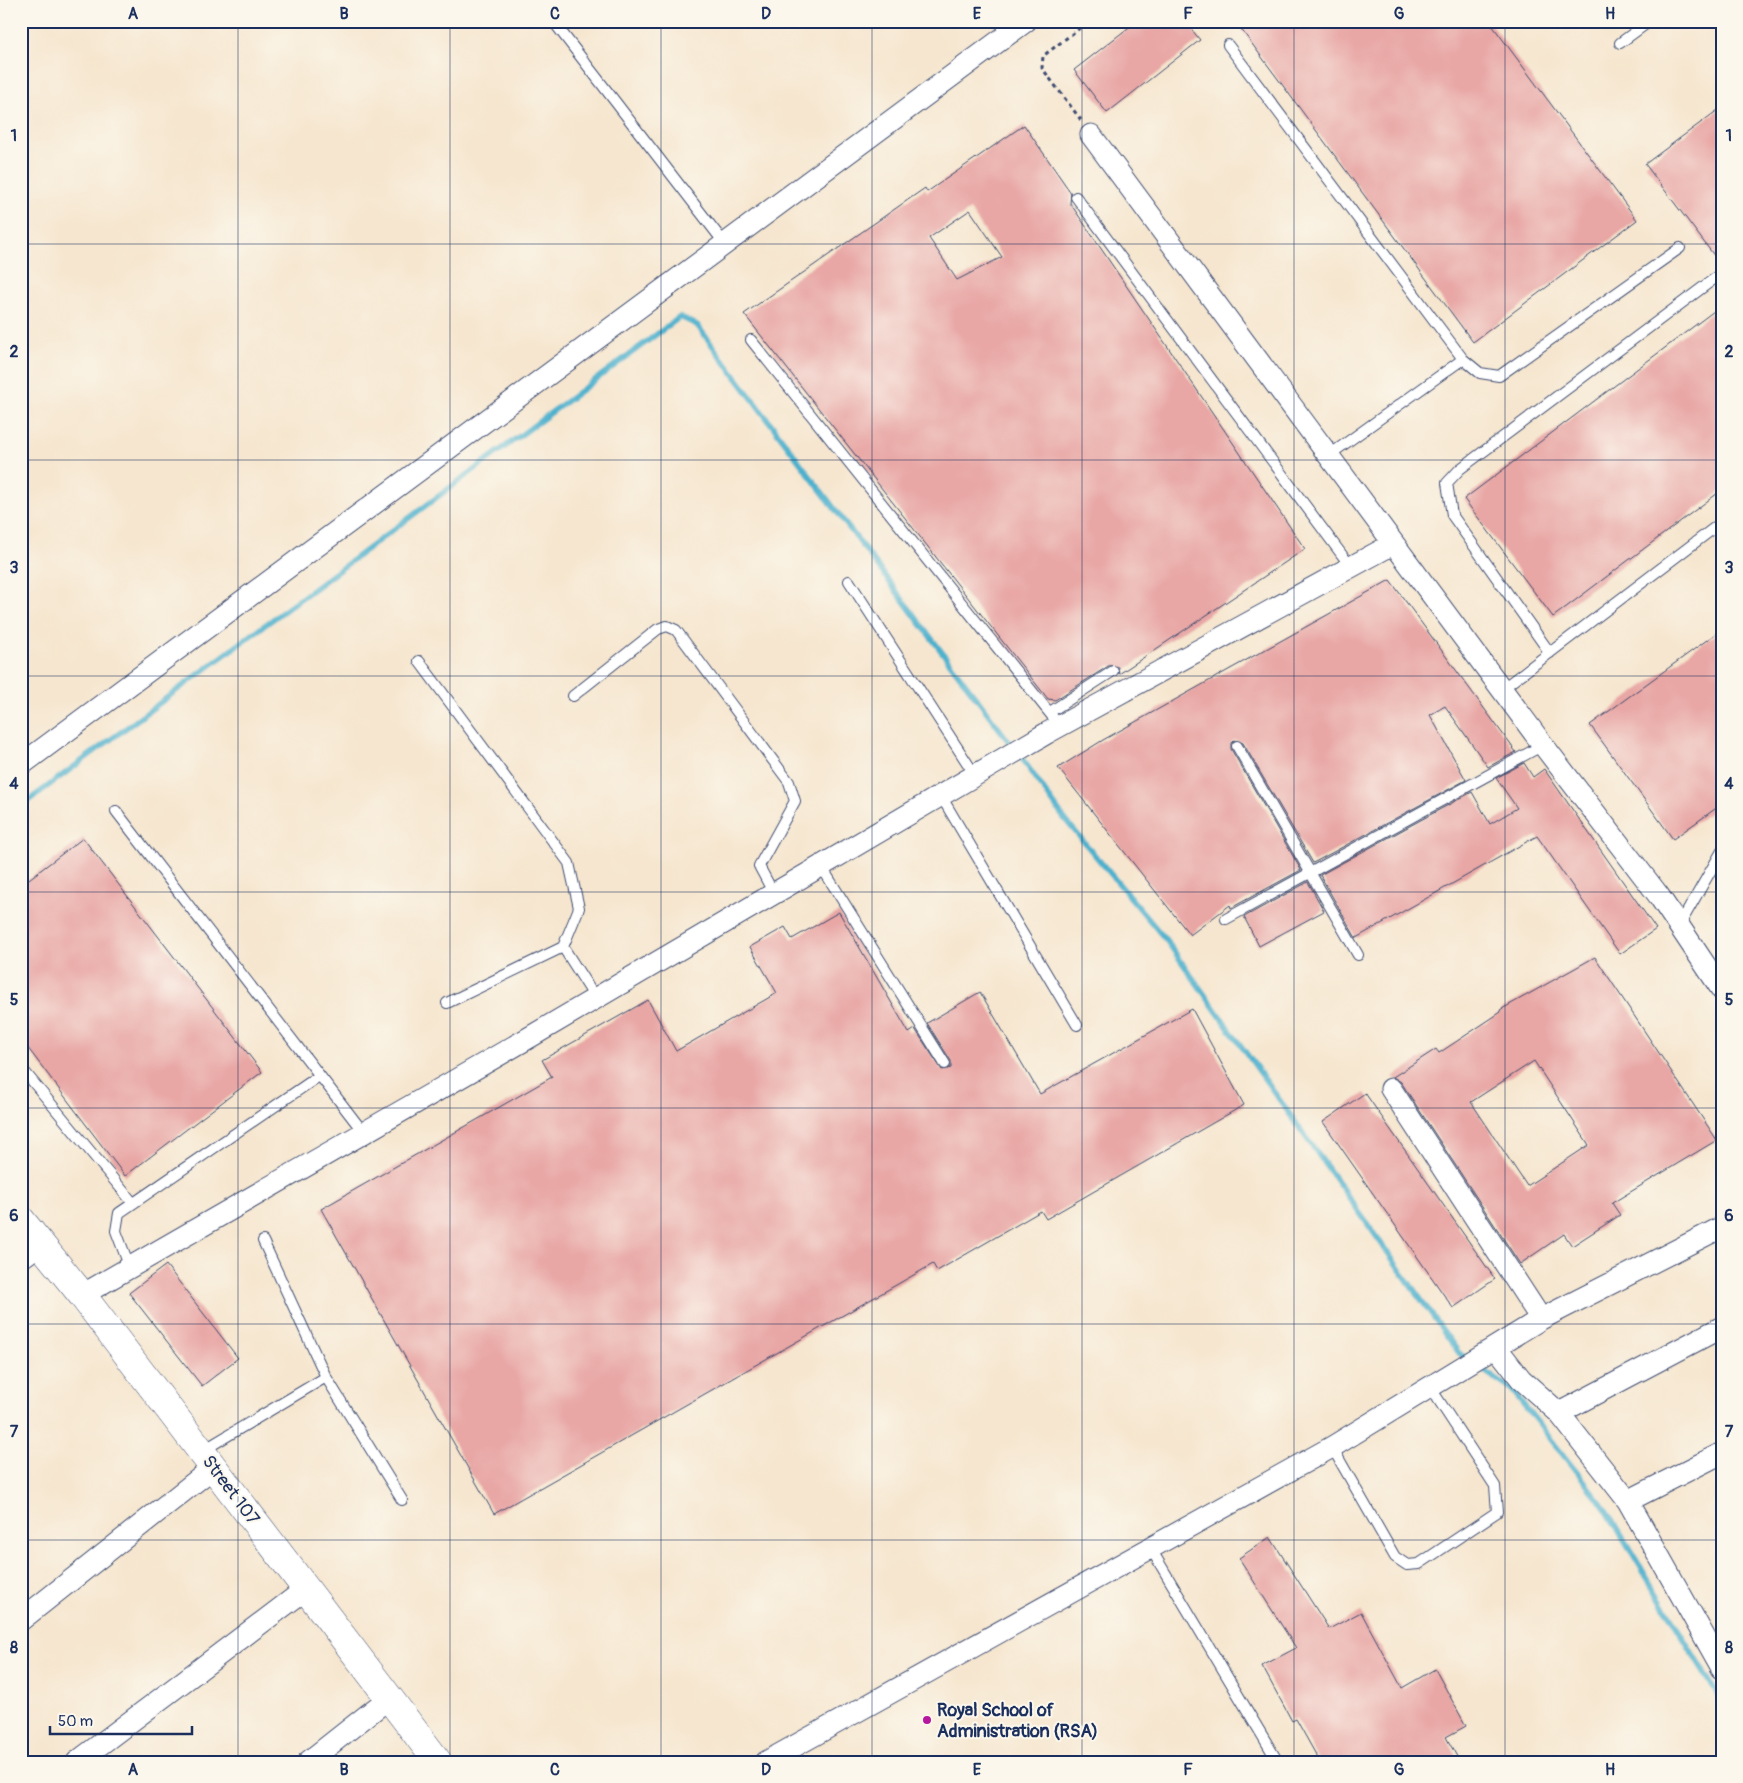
<svg xmlns="http://www.w3.org/2000/svg" width="1743" height="1783" font-family="Pangolin,sans-serif">
<style>
.lines{fill:none;stroke-linecap:round;stroke-linejoin:round}
.stream{stroke:#4eb1cd;stroke-width:5.5}
.building{fill:#e8a6a4;fill-rule:evenodd}
.lane-casing{stroke:#3c4a6f;stroke-width:12}
.street-casing{stroke:#3c4a6f;stroke-width:23}
.secondary-casing{stroke:#3c4a6f;stroke-width:29}
.path{stroke:#3c4a6f;stroke-width:3;stroke-dasharray:4 4;stroke-linecap:butt}
.lane{stroke:#fff;stroke-width:10}
.street{stroke:#fff;stroke-width:21}
.secondary{stroke:#fff;stroke-width:28}
.grid{fill:none;stroke:#1b2f5e;stroke-width:1;stroke-opacity:0.55}
.poi-dot{fill:#b5179e;stroke:#fbf7ec;stroke-width:2}
.labels{text-anchor:middle;stroke-width:4;stroke-linejoin:round;paint-order:stroke}
.street-label{font-size:18px;fill:#1b2f5e;stroke:#fbf7ec}
.poi-label{font-size:18px;font-weight:bold;fill:#1b2f5e;stroke:#fbf7ec;text-anchor:start}
.neatline{fill:none;stroke:#1b2f5e;stroke-width:2}
.grid-label{font-size:16px;text-anchor:middle;font-weight:bold;fill:#1b2f5e}
</style>
<rect width="100%" height="100%" fill="#fbf7ec"/>
<filter id="ink" filterUnits="userSpaceOnUse"><feTurbulence type="fractalNoise" baseFrequency=".02" numOctaves="2"/><feDisplacementMap in="SourceGraphic" scale="10" xChannelSelector="R" yChannelSelector="G"/><feConvolveMatrix kernelMatrix="1 2 1 2 8 2 1 2 1" color-interpolation-filters="sRGB"/></filter>
<filter id="wash" filterUnits="userSpaceOnUse"><feTurbulence type="fractalNoise" baseFrequency=".0096" numOctaves="4" result="noise"/><feDisplacementMap in="SourceGraphic" scale="20" xChannelSelector="R" yChannelSelector="G"/><feGaussianBlur stdDeviation="1.12" result="paint"/><feColorMatrix in="noise" values="0 0 0 0 0 0 0 0 0 0 0 0 0 0 0 0 0 1.4 0 .05"/><feComposite in="paint" operator="in"/></filter>
<g filter="url(#wash)">
<rect width="100%" height="100%" fill="#f6e6cf"/>
<g class="lines">
<!-- stream -->
<path class="stream" d="M1019 754 1063 817 1166 940 1459 1353 1467 1359
M21 806 680 317 697 325 1013 747
M1474 1364 1512 1390 1605 1508 1722 1702"/>
</g>
<g id="blocks">
<!-- building -->
<path class="building" d="M1137 21H1185L1200 40 1107 113 1074 70Z
M1235 21H1489L1637 220 1473 342Z
M1722 107V266L1645 164Z
M1024 125 1071 193 1070 203 1305 549 1119 674 1118 667 1110 665 1055 700 1048 699 744 314 925 188 927 192ZM970 210 1002 257 957 280 929 238Z
M1722 305V490L1553 617 1464 499Z
M1390 580 1516 752 1488 767 1445 706 1430 715 1466 780 1313 863 1243 743 1234 740 1231 743V749L1301 870 1231 908 1230 905 1190 935 1058 768 1103 740Z
M1722 629V804L1673 839 1590 725Z
M1524 763 1533 777 1544 769 1656 929 1620 954 1537 836 1356 938 1320 875 1472 792 1490 824 1517 808 1496 778Z
M83 838 262 1072 125 1176 21 1039V885Z
M1308 882 1324 911 1259 946 1244 917Z
M839 912 909 1033 915 1029 942 1070 951 1068V1061L927 1023 980 992 1040 1094 1192 1009 1244 1105 1046 1219 1041 1211 937 1271 933 1264 494 1514 321 1209 552 1077 542 1060 648 1000 676 1051 777 993 750 947 785 927 792 939Z
M1595 957 1717 1140 1612 1203 1620 1215 1572 1246 1564 1234 1520 1264 1401 1082 1393 1077 1436 1049 1439 1053 1501 1012 1500 1010ZM1534 1061 1589 1145 1527 1186 1471 1102Z
M1365 1093 1495 1279 1453 1308 1323 1122Z
M166 1265 238 1358 202 1386 129 1293Z
M1270 1537 1329 1629 1361 1612 1402 1688 1435 1669 1466 1726 1446 1737 1460 1762H1320L1296 1719 1292 1721 1262 1666 1296 1648 1239 1558Z"/>
</g>
</g>
<g filter="url(#ink)">
<use href="#blocks" fill-opacity="0" stroke="#3c4a6f" stroke-width="1"/>
<g class="lines">
<!-- lane casing -->
<g class="lane-casing">
<path id="lane" d="M553 21 725 244
M999 21 1009 35
M1620 43 1650 21
M1228 45 1463 359 1480 373 1499 376 1680 248
M1076 197 1351 567
M751 340 1060 726
M1328 456 1463 359
M849 581 975 775
M1550 653 1452 515 1447 483 1460 469 1722 273
M419 661 569 863 579 908 563 947 596 999
M1502 689 1722 522
M573 696 658 629 667 626 676 630 789 782 795 801 759 866 774 894
M1050 712 1113 671
M1237 746 1358 955
M941 796 1077 1025
M116 811 364 1133
M821 866 945 1064
M1226 919 1543 745
M1679 926 1722 851
M447 1003 563 947
M24 1071 133 1203
M130 1268 116 1231 119 1213 319 1076
M326 1377 402 1500
M1332 1447 1395 1557 1407 1565 1419 1564 1497 1512 1495 1486 1430 1387
M202 1451 326 1377 263 1241
M1151 1549 1278 1762"/>
</g>
<!-- street casing -->
<g class="street-casing">
<path id="street" d="M1091 135 1543 745 1659 896 1722 990
M21 765 1026 21
M1391 1089 1541 1319
M21 1258 40 1244
M82 1295 525 1040 1047 733 1393 544
M1496 1347 1521 1379 1559 1413 1628 1501 1722 1668
M1559 1413 1722 1327
M1628 1501 1722 1453
M21 1620 214 1467
M77 1762 306 1589
M308 1762 389 1698
M766 1762 1332 1447 1541 1319 1722 1227"/>
</g>
<!-- secondary casing -->
<g class="secondary-casing">
<path id="secondary" d="M21 1220 82 1295 438 1762"/>
</g>
<!-- path -->
<path class="path" d="M1081 120 1042 68 1043 56 1089 21"/>
<!-- lane -->
<use href="#lane" class="lane"/>
<!-- street -->
<use href="#street" class="street"/>
<!-- secondary -->
<use href="#secondary" class="secondary"/>
</g>
</g>
<!-- grid -->
<path class="grid" d="M238 21V1762M450 21V1762M661 21V1762M872 21V1762M1082 21V1762M1294 21V1762M1505 21V1762M21 244H1722M21 460H1722M21 676H1722M21 892H1722M21 1108H1722M21 1324H1722M21 1540H1722"/>
<!-- markers -->
<circle class="poi-dot" cx="927" cy="1720" r="5"/>
<g class="labels">
<!-- street labels -->
<g class="street-label">
<text transform="translate(231 1490) rotate(53)" y="6">Street 107</text>
</g>
<!-- poi labels -->
<g class="poi-label">
<text x="937" y="1716">Royal School of<tspan x="937" dy="21">Administration (RSA)</tspan></text>
</g>
</g>
<!-- margin -->
<rect width="1743" height="1783" fill="none" stroke="#fbf7ec" stroke-width="55"/>
<!-- scale -->
<path d="M50 1726v8h142v-8" fill="none" stroke="#1b2f5e" stroke-width="2.5"/>
<text x="58" y="1726" font-size="15" fill="#1b2f5e" stroke="#fbf7ec" stroke-width="4" paint-order="stroke">50 m</text>
<rect x="28" y="28" width="1688" height="1728" class="neatline"/>
<g class="grid-label">
<text x="133" y="19">A</text>
<text x="344" y="19">B</text>
<text x="555" y="19">C</text>
<text x="766" y="19">D</text>
<text x="977" y="19">E</text>
<text x="1188" y="19">F</text>
<text x="1399" y="19">G</text>
<text x="1610" y="19">H</text>
<text x="14" y="141">1</text>
<text x="1729" y="141">1</text>
<text x="14" y="357">2</text>
<text x="1729" y="357">2</text>
<text x="14" y="573">3</text>
<text x="1729" y="573">3</text>
<text x="14" y="789">4</text>
<text x="1729" y="789">4</text>
<text x="14" y="1005">5</text>
<text x="1729" y="1005">5</text>
<text x="14" y="1221">6</text>
<text x="1729" y="1221">6</text>
<text x="14" y="1437">7</text>
<text x="1729" y="1437">7</text>
<text x="14" y="1653">8</text>
<text x="1729" y="1653">8</text>
<text x="133" y="1775">A</text>
<text x="344" y="1775">B</text>
<text x="555" y="1775">C</text>
<text x="766" y="1775">D</text>
<text x="977" y="1775">E</text>
<text x="1188" y="1775">F</text>
<text x="1399" y="1775">G</text>
<text x="1610" y="1775">H</text>
</g>
</svg>
